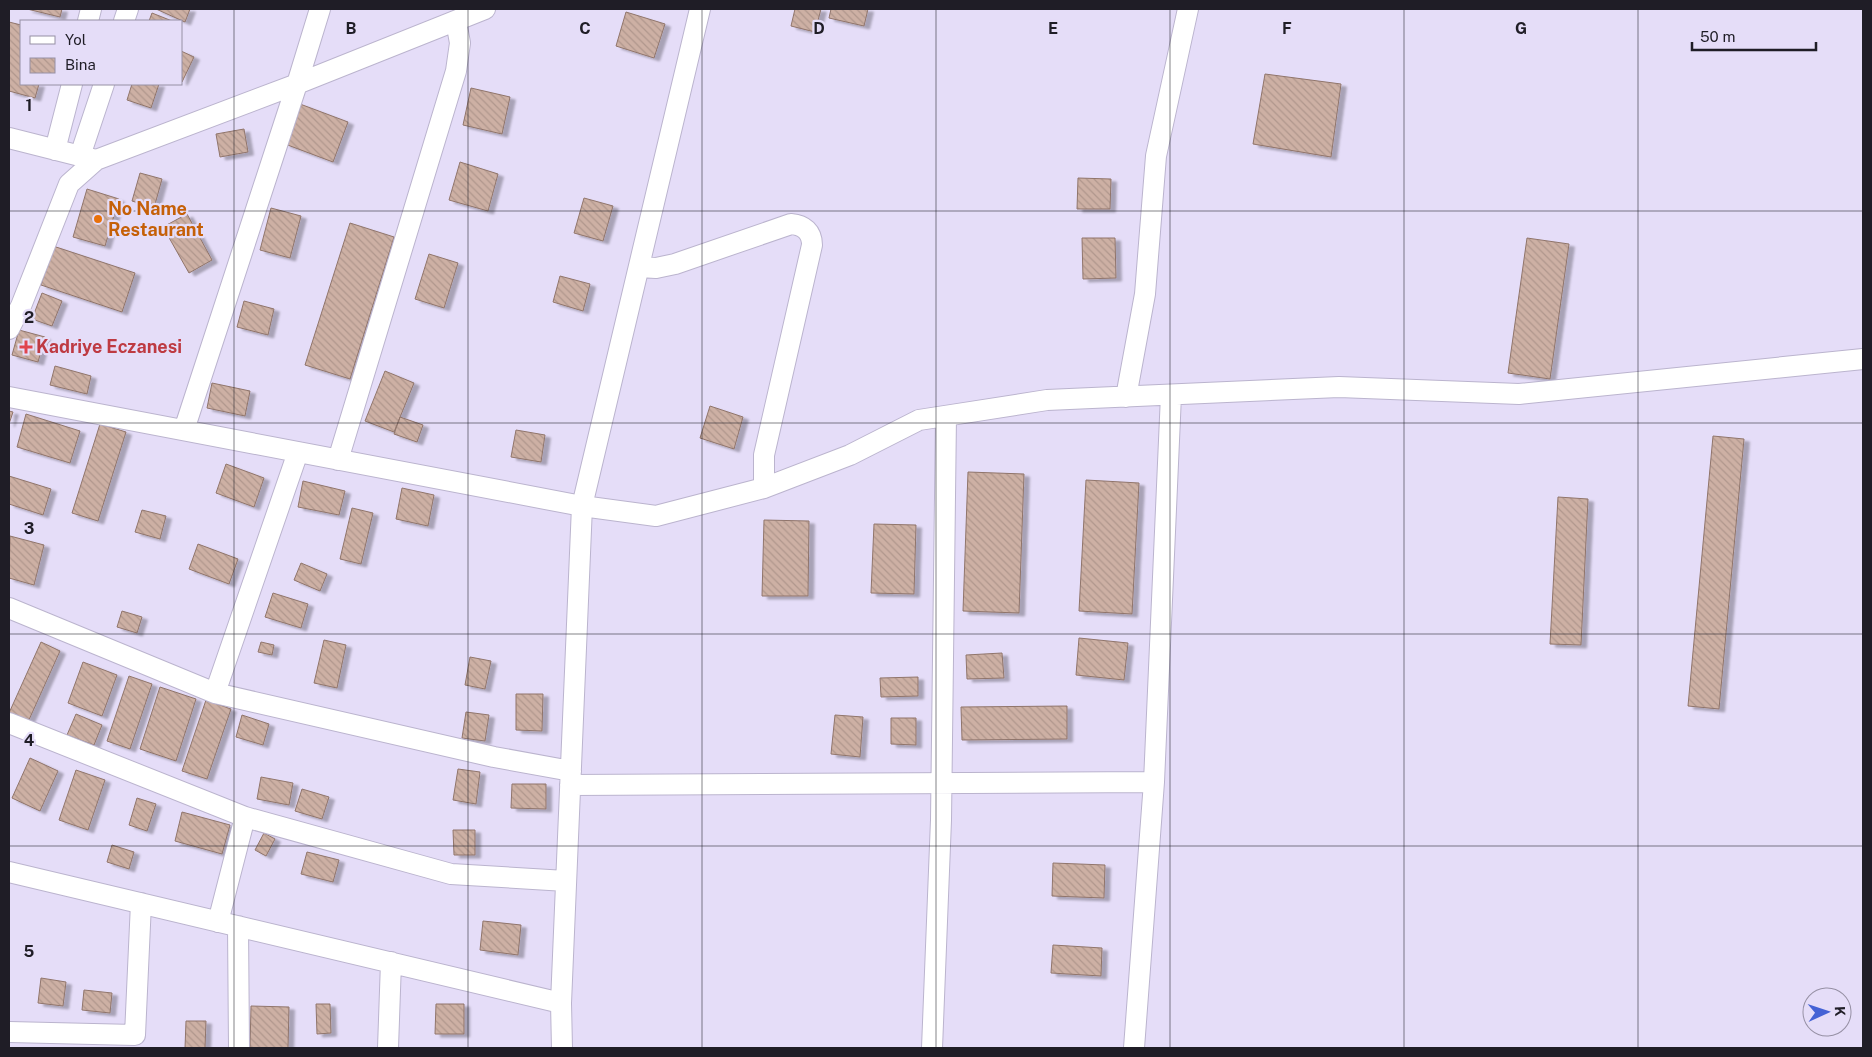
<svg xmlns="http://www.w3.org/2000/svg" width="1872" height="1057" font-family="'Public Sans',sans-serif">
<style>
.building{fill:url(#building-back-hatch);stroke:#90756b;filter:url(#shadow)}
.lines{fill:none;stroke-linecap:round;stroke-linejoin:round}
.minor-casing{stroke:#bbb4ce;stroke-width:22}
.minor{stroke:#fff;stroke-width:20}
.grid{fill:none;stroke:#1f1d26;stroke-width:1;stroke-opacity:0.55}
.food-dot{fill:#e8710a;stroke:#e5ddf8;stroke-width:2}
.health-dot{fill:#e0444e;stroke:#e5ddf8;stroke-width:2}
.labels{text-anchor:middle;stroke-width:4.5;stroke-linejoin:round;paint-order:stroke}
.food-label{font-size:18px;font-weight:bold;fill:#c56008;stroke:#e5ddf8;text-anchor:start}
.health-label{font-size:18px;font-weight:bold;fill:#be3a42;stroke:#e5ddf8;text-anchor:start}
.grid-label{font-size:16px;text-anchor:middle;font-weight:bold;fill:#1f1d26;stroke:#e5ddf8;stroke-width:4.5;stroke-linejoin:round;paint-order:stroke}
</style>
<defs>
<pattern id="building-back-hatch" width="6" height="6" patternUnits="userSpaceOnUse" patternTransform="scale(1.25)"><rect width="6" height="6" fill="#cdb0a4"/><path d="M-1 5l2 2M0 0l6 6M5-1l2 2" fill="none" stroke="#b0978d"/></pattern>
<filter id="shadow"><feDropShadow dx="5.5" dy="3" stdDeviation="1" flood-color="#0004"/></filter>
</defs>
<rect width="100%" height="100%" fill="#e5ddf8"/>
<!-- building -->
<path class="building" d="M27 9H62L60 17Z
M156 9H190L185 22Z
M795 9H821L815 32 791 26Z
M831 9H868L864 26 829 18Z
M626 12 665 24 654 58 616 46Z
M152 13 172 21H149Z
M9 22 21 25V84H39L35 98 9 91Z
M181 51 194 57 182 82H181Z
M1265 74 1341 84 1331 157 1253 144Z
M132 84H159L151 108 127 100Z
M471 88 510 97 502 134 463 125Z
M300 104 348 122 333 162 285 144Z
M244 129 248 152 220 157 216 134Z
M460 162 498 174 488 211 449 200Z
M140 173 162 179 154 208 132 201Z
M1078 178 1111 179 1110 209H1077Z
M87 189 119 199 105 246 73 237Z
M584 198 613 206 603 241 574 233Z
M271 208 301 216 290 258 260 250Z
M187 214 212 260 189 273 163 227Z
M350 223 394 237 350 379 305 365Z
M1082 238H1115L1116 278 1083 279Z
M1527 238 1569 244 1550 379 1508 373Z
M53 246 135 273 122 312 41 285Z
M429 254 458 263 444 308 415 299Z
M560 276 590 284 583 311 553 302Z
M42 293 62 301 52 326 32 319Z
M244 301 274 309 268 335 237 327Z
M19 330 45 337 38 362 12 355Z
M55 366 91 376 87 394 50 385Z
M385 371 414 383 394 432 365 421Z
M212 383 250 391 245 416 207 408Z
M710 406 743 417 734 449 700 438Z
M9 411 13 412 9 424Z
M26 414 80 431 70 463 17 447Z
M400 417 423 425 417 442 394 434Z
M100 424 126 432 98 521 72 513Z
M516 430 545 435 541 462 511 457Z
M1713 436 1744 439 1719 709 1688 706Z
M226 464 264 478 254 507 216 493Z
M968 472 1024 474 1019 613 963 611Z
M9 476 51 489 43 515 9 504Z
M1086 480 1139 483 1132 614 1079 611Z
M303 481 345 491 339 515 298 507Z
M402 488 434 495 428 526 396 519Z
M1558 497 1588 499 1581 645 1550 644Z
M352 508 373 513 361 564 340 559Z
M142 510 166 516 160 539 135 532Z
M764 520 809 521 808 596H762Z
M874 524 916 525 914 594 871 593Z
M10 536 44 545 34 585 9 578Z
M198 544 238 559 229 584 189 569Z
M301 563 327 574 320 591 294 580Z
M273 593 308 604 301 628 265 617Z
M122 611 142 617 137 633 117 627Z
M1079 638 1128 643 1124 680 1076 675Z
M324 640 346 645 337 688 314 683Z
M41 642 60 651 28 722 9 713Z
M261 642 274 645 272 655 258 652Z
M1002 653 1004 678 967 679 966 655Z
M470 657 491 661 485 689 465 685Z
M83 662 117 675 102 716 68 703Z
M129 676 152 684 130 749 107 741Z
M918 677V696L881 697 880 678Z
M160 687 196 699 176 761 140 749Z
M516 694H543L542 731 516 730Z
M206 700 231 709 207 779 182 771Z
M1067 706V739L962 740 961 707Z
M466 712 489 715 485 741 462 738Z
M76 714 102 725 94 745 67 735Z
M242 715 269 724 263 745 236 737Z
M835 715 863 717 860 757 831 754Z
M891 718H916V745L891 744Z
M30 758 58 771 40 811 12 798Z
M458 769 480 772 476 804 453 800Z
M76 770 105 780 88 830 59 820Z
M261 777 293 783 289 805 257 799Z
M512 784H546V809L511 808Z
M302 789 329 797 322 819 295 811Z
M137 798 156 804 147 831 129 825Z
M182 812 230 825 222 854 175 841Z
M453 830H475V855H454Z
M264 833 275 839 266 856 255 850Z
M112 845 134 852 129 869 107 862Z
M307 852 339 860 333 882 301 874Z
M1053 863 1105 865 1104 898 1052 896Z
M483 921 521 925 518 955 480 950Z
M1053 945 1102 948 1101 976 1051 973Z
M41 978 66 982 63 1006 38 1003Z
M84 990 112 993 110 1013 82 1010Z
M316 1004H330L331 1033 317 1034Z
M436 1004H464V1034H435Z
M251 1006 289 1007 288 1048H250Z
M186 1021H206L205 1048H185Z"/>
<g class="lines">
<!-- minor casing -->
<g class="minor-casing">
<path id="minor" d="M88 21 91 9
M124 21 128 9
M9 138 96 160
M55 150 72 84
M80 156 104 84
M639 267 656 268 675 264 791 224C804 225 812 232 812 245L764 455V488
M9 329 21 306 69 184 96 160 297 84 485 9
M9 397 582 506 656 516 764 488 850 455 919 420 1047 400 1339 387 1519 394 1863 359
M1126 397 1145 294 1156 156 1188 9
M184 430 297 84 320 9
M338 460 456 71 460 43 456 21
M9 608 215 693 494 757 571 771
M215 693 298 452
M9 723 245 817 451 874 566 881
M570 785 1154 782 1171 395
M9 872 561 1003
M218 922 245 817
M238 926 239 1048
M9 1032 135 1035 141 903
M388 1048 391 962
M562 1048 561 1003 582 506 700 9
M932 1048 941 820 946 416
M1134 1048 1154 782"/>
</g>
<!-- minor -->
<use href="#minor" class="minor"/>
</g>
<!-- grid -->
<path class="grid" d="M234 9V1048M468 9V1048M702 9V1048M936 9V1048M1170 9V1048M1404 9V1048M1638 9V1048M9 211H1863M9 423H1863M9 634H1863M9 846H1863"/>
<!-- markers -->
<circle class="food-dot" cx="98" cy="219" r="5"/>
<path class="health-dot" d="M23.5 339.5h5v5h5v5h-5v5h-5v-5h-5v-5h5z"/>
<g class="labels">
<!-- food labels -->
<g class="food-label">
<text x="108" y="215">No Name<tspan x="108" dy="21">Restaurant</tspan></text>
</g>
<!-- health labels -->
<g class="health-label">
<text x="36" y="353">Kadriye Eczanesi</text>
</g>
</g>
<g class="grid-label">
<text x="351" y="34">B</text>
<text x="585" y="34">C</text>
<text x="819" y="34">D</text>
<text x="1053" y="34">E</text>
<text x="1287" y="34">F</text>
<text x="1521" y="34">G</text>
<text x="29" y="111">1</text>
<text x="29" y="323">2</text>
<text x="29" y="534">3</text>
<text x="29" y="746">4</text>
<text x="29" y="957">5</text>
</g>
<!-- border -->
<rect width="1872" height="1057" fill="none" stroke="#1f1d26" stroke-width="20"/>
<!-- legend -->
<rect x="20" y="20" width="162" height="65" fill="#e5ddf8" stroke="#9690a4"/>
<rect x="30" y="36" width="25" height="8" fill="#ffffff" stroke="#9690a4"/>
<text x="65" y="45" font-size="15" fill="#1f1d26">Yol</text>
<rect x="30" y="58" width="25" height="15" fill="url(#building-back-hatch)" stroke="#9690a4"/>
<text x="65" y="70" font-size="15" fill="#1f1d26">Bina</text>
<!-- north arrow -->
<g transform="translate(1827 1012) rotate(87)"><circle r="24" fill="#e5ddf8" stroke="#9690a4"/>
<path d="M0-4L9 19L0 12L-9 19Z" fill="#4462d5"/>
<text y="-8" font-size="14" font-weight="bold" text-anchor="middle" fill="#1f1d26">K</text>
</g>
<!-- scale -->
<path d="M1692 42v8h124v-8" fill="none" stroke="#1f1d26" stroke-width="2.5"/>
<text x="1700" y="42" font-size="15" fill="#1f1d26" stroke="#e5ddf8" stroke-width="4" paint-order="stroke">50 m</text>
</svg>
